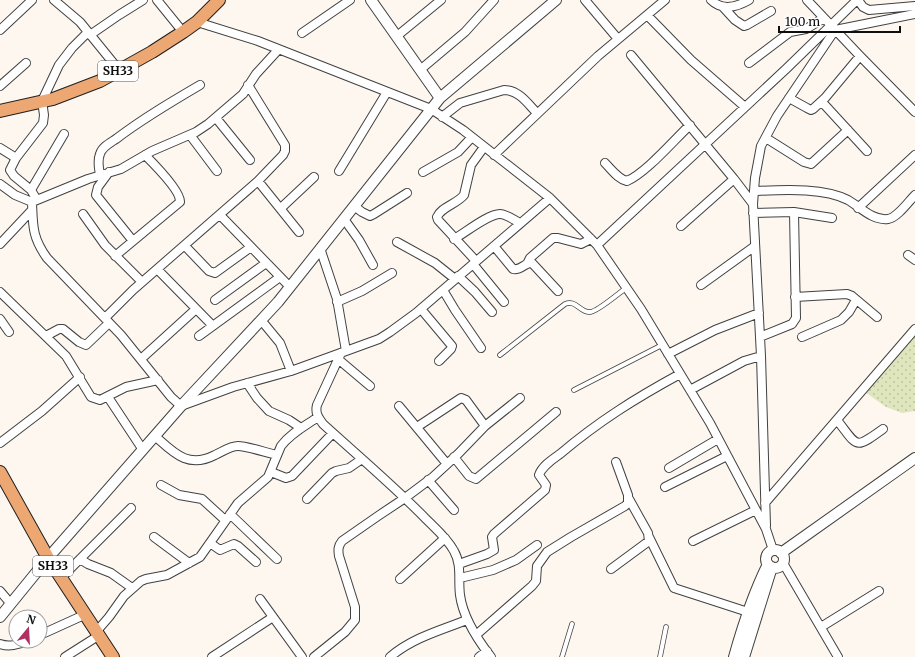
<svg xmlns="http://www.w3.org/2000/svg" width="915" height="657" font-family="Merriweather,serif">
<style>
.park{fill:url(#park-dots)}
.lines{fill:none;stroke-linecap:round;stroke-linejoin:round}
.service-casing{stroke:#414141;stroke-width:5.5}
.minor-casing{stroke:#414141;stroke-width:10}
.tertiary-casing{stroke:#414141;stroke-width:12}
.primary-casing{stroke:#1f1f1f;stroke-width:14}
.service{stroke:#fff;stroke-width:4}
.minor{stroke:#fff;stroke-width:8}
.tertiary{stroke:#fff;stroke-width:10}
.primary{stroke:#eca772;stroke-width:12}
.labels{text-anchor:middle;stroke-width:4;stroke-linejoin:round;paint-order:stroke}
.shield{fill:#fff;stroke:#565656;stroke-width:1}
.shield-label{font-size:12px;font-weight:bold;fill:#0e0e0e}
</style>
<defs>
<pattern id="park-dots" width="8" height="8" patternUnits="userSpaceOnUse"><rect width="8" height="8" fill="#dfe5bc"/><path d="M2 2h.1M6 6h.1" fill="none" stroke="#bec3a0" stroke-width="1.8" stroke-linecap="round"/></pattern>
</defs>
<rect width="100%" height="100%" fill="#fef7f0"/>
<!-- park -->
<path class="park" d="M915 336V411L902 413 886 407 865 392Z"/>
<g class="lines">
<!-- service casing -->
<g class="service-casing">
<path id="service" d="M500 355 565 304C576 299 580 313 590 312 597 312 619 293 626 288
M574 390 662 345
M562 657 572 624
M660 657 666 627"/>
</g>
<!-- minor casing -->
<g class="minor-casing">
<path id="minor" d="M54 0 80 22 119 70
M157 0 183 32
M585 0 618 39
M711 0C722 11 737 7 749 0
M807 0 860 56 915 112
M858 0 863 7 869 10 915 6
M723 7 735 20 744 26 747 25 771 11
M647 15 691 60 745 107
M197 22 258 41 431 109 463 130 550 198 597 245 641 309 710 423 766 529 773 550
M0 30 32 0
M302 33 350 0
M90 35 119 15 143 0
M397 36 441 0
M631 55 734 179 753 204
M749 63 790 32 806 29 824 18
M420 70 465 32 494 0
M0 86 26 63
M789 98 807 108 811 110 813 109 825 98 860 56
M822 102 867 151
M442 117 460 103 504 90C519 90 528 104 537 113
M216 118 250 160
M190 135 217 171
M766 138 804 162 811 164 848 130
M0 148 16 158
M494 155 598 56 665 0
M605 163C612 170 618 179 627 181 646 173 674 140 690 125
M339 171 387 92
M109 172 98 187 96 195 133 241
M423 172 458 152 472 137
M100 175C99 168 97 161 100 154 102 147 110 143 116 139 142 119 171 102 200 85
M258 181 299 232
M0 184 15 195 32 202 88 179 121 169 152 151 196 132 208 124 243 94 256 74 278 50
M31 190 64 134
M754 191C781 190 823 187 848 200 860 207 873 221 888 219 897 218 909 201 915 195
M37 200 31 190 14 176 10 170 16 158 43 123 44 115 42 101 59 65 72 48 88 32
M32 202C33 226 32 237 47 258L121 335 171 397 181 406 233 387 291 371 379 339 390 332 416 313 550 198
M354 206 362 212 370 216 374 214 407 193
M281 208 314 177
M858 208 915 155
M753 213 794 212 832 218
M83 214 105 245 142 282
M220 215 290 287
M344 219 359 240 373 265
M681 226 734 179
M454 239C465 233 488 214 500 214 506 214 514 220 520 223
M397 242 435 263 455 279
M0 244 32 210
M597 245 786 69 857 0
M185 246 209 271 215 273 251 247
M494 246 513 269C521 271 525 262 532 263L558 291
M320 248 337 299 346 351
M908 255 915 260
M115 256 180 202C181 191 153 163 145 155
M476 261 438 220 437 217C441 207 457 204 464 195L471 165 484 147
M473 264 504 302
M527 264 530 258 553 238H558L581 244 591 239
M157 269 213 326
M458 276 475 292 492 312
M701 285 755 246
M443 290 455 310 481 348
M0 292 66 356 91 397 100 400 126 387 158 380
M795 297 847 294 852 296 877 317
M215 300 266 263
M337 302 362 291 392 273
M421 309 452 346 451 349 439 361
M105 318 133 290 258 181 283 155 285 151V145L248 85
M0 319 9 332
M261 320 280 343 291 371
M46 336 59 329H63L79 342 86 345 109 323
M199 336 280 277
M760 337 792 324 796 318 794 212
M802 337 841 320 849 312 856 300
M341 353 317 405C315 413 318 417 323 424 357 455 393 485 426 519 435 528 447 538 454 551 462 565 458 580 460 595 463 618 477 639 491 657
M668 354 715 330 759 313
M141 359 196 309
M338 359 370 386
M247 383 257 398 269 411 289 420 301 428
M690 390 744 361 761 356
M108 397 143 450
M399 406 447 464
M837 420C858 447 854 450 883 429
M417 427 461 398 466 400 485 426
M155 436C174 453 188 469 215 455 222 452 230 446 238 446 247 446 267 453 277 455
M0 443 42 411 80 377
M454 457 469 476 476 479 556 412
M669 468 718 439
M271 472 286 478 292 476 333 433
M428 480 454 510
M161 485 179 495 202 499 225 520
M665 487 727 456
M307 499 332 473 336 471 349 468 362 459
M765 503 915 329
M230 514 277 559
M766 526 761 356 753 204 755 178 761 146 777 116 835 30 915 14
M154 537 189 563
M649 537 674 588 748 612
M693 541 756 510
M210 543 220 550 234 544 238 546 256 562
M80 559 88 564 111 573 132 588
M783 563 838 657
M459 564 487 554 494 550 492 537 494 534 545 490 546 485 539 475C542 466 553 459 560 454 599 421 636 398 680 374
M611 569 649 541 648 533 629 499
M61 578 131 508
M460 578 493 570 516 560 537 545
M400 579 445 538
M0 591 11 604
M260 599 302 657
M821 627 879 591
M96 632 109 617 124 596 141 581 146 579 167 575 200 557 238 503 268 477 281 446C291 433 305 426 318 417
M40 635 84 615
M476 635 532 586 536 581 537 566 547 552 571 537 625 506 628 503V495L616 462
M0 644C8 647 19 645 26 641
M65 657 98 636
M212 657 273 617
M314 657 345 632 355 620V607L339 556C338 550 338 546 342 541L378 516 405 498 433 477 458 454 485 426 520 398
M390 657C412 638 441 630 467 620
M479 657 487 651"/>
</g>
<!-- tertiary casing -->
<g class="tertiary-casing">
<path id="tertiary" d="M371 0 440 98
M766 559a9 9 0 1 1 18 0a9 9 0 1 1-18 0Z
M781 553 915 458
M0 617 48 558 181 406 278 302 440 98 556 0
M734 657C743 625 753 594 768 564
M744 657 772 567"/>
</g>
<!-- primary casing -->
<g class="primary-casing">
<path id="primary" d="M0 111 53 99 100 81 152 52 183 32 197 22 219 0
M0 472 48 558 113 657"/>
</g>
<!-- service -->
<use href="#service" class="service"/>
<!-- minor -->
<use href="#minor" class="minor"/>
<!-- tertiary -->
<use href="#tertiary" class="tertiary"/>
<!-- primary -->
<use href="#primary" class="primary"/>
</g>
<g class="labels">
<!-- shield labels -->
<g class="shield">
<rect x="98" y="61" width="40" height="20" rx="3"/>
<rect x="33" y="556" width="40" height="20" rx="3"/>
</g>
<g class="shield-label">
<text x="118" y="75">SH33</text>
<text x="53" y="570">SH33</text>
</g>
</g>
<!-- north arrow -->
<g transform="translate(28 629) rotate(18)"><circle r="19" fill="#ffffff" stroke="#9f9f9f"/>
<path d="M0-3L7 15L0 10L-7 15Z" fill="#b13261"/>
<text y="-6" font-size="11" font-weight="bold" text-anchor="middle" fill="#0e0e0e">N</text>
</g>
<!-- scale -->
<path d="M779 26v6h121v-6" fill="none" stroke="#0e0e0e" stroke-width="2"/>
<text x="785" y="26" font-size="12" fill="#0e0e0e" stroke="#ffffff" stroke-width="3" paint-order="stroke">100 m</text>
</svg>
